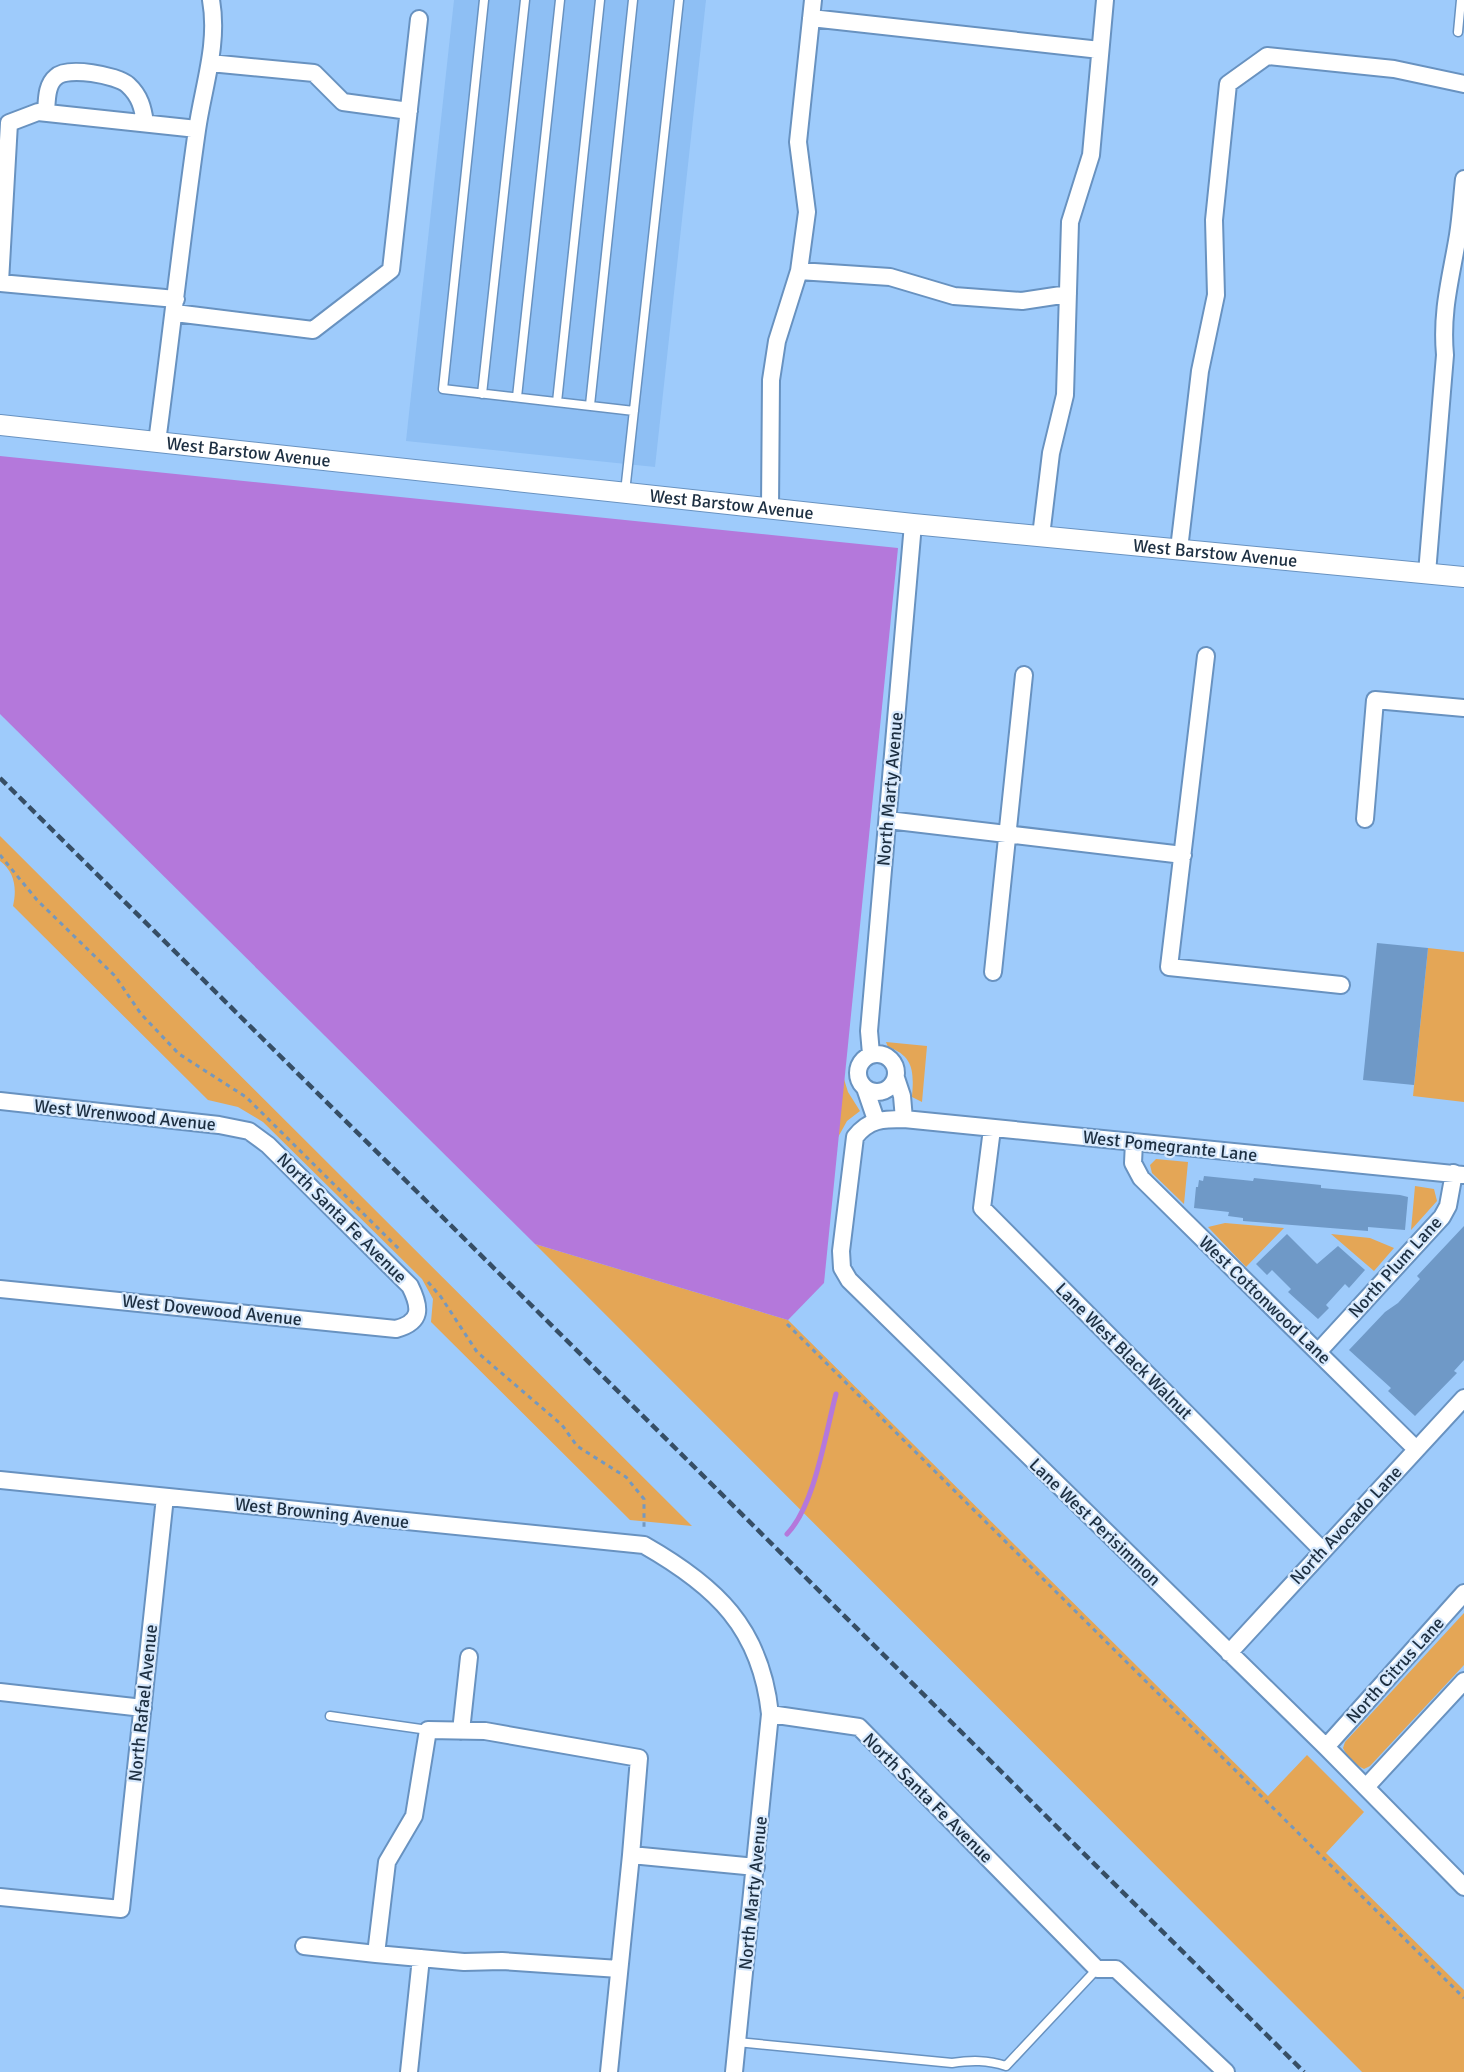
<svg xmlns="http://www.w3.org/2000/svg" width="1464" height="2072" font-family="Signika,sans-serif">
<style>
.built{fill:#8ebff4}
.green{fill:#e4a656}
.water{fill:#b478db}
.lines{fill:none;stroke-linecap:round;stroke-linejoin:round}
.stream{stroke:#b478db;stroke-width:5}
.building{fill:#6f99c7}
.service-casing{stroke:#6892c0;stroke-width:11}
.minor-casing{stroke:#6892c0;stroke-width:20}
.tertiary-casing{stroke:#6892c0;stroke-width:22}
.path{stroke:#7498be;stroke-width:3;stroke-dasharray:4.5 4.5;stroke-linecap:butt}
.service{stroke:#fff;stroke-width:8}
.minor{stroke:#fff;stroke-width:16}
.tertiary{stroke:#fff;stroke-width:20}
.rail{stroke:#364e65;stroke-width:4.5;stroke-dasharray:9 4.5;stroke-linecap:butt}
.labels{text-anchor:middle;stroke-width:4.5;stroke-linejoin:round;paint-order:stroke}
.street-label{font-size:18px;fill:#1d2f41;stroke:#d7e9fd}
</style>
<rect width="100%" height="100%" fill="#9ecbfb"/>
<!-- built -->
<path class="built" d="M454 0H706L655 467 406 441Z"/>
<!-- green -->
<path class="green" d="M0 836 692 1526 630 1520 431 1322 433 1299 422 1279 263 1122 238 1107 208 1100 13 906C17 889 15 872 0 861Z
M1428 948 1464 952V1102L1413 1096Z
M886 1042 927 1046 922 1102 912 1097C914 1072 914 1056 888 1047Z
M844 1079 848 1092 860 1111 847 1121 837 1139Z
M1156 1159 1188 1162 1184 1204 1152 1173 1150 1165Z
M1415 1186 1434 1189 1437 1201 1411 1230Z
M1225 1223 1284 1228 1246 1267 1208 1227Z
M1331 1234 1370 1238 1394 1248 1374 1271Z
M535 1244 788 1320 1268 1796 1307 1755 1364 1812 1326 1853 1464 1990V2072H1362Z
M1464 1613V1665L1370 1766 1364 1769C1355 1765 1347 1757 1343 1748L1345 1742Z"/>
<!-- water -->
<path class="water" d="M0 456 898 548 824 1283 788 1320 535 1244 0 714Z"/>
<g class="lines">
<!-- stream -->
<path class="stream" d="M787 1534C815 1505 825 1435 836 1394"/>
</g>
<!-- building -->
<path class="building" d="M1377 943 1428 948 1414 1085 1363 1080Z
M1204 1176 1253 1181 1254 1178 1321 1185V1188L1400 1195 1408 1197 1405 1230 1368 1227V1231L1243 1221V1218L1228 1216 1229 1212 1194 1208 1196 1187H1198L1199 1180 1203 1181Z
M1464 1226V1360L1454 1371 1457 1373 1415 1416 1388 1391 1391 1388 1349 1350 1385 1312 1398 1303 1420 1279 1417 1276Z
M1287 1234 1317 1264 1338 1246 1365 1270 1349 1288 1345 1284 1326 1305 1329 1308 1318 1319 1288 1292 1291 1289 1272 1270 1267 1275 1256 1264Z"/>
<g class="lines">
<!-- service casing -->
<g class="service-casing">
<path id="service" d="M484 0 443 389 634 411
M1458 32 1461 0
M482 394 525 0
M517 397 560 0
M557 402 600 0
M590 405 633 0
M625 492 679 0
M330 1716 428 1730
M737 2042 952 2063C972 2060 987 2060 1006 2066L1097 1969"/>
</g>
<!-- minor casing -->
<g class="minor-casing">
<path id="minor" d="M811 18 1100 50
M210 63 314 73 343 102 409 111
M46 112C47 101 46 85 56 77 67 66 117 75 128 85 140 96 143 108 145 123
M799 271 890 277 954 296 1022 301 1068 294
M0 282 9 123 38 112 197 129
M0 283 176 299
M175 313 313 330 391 270 419 19
M157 442C171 338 182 234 197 130 203 87 219 44 211 0
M770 508 771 380 777 341 799 271 807 212 798 142 813 0
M1041 536 1051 453 1065 395 1070 222 1091 155 1105 0
M1179 549 1200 371 1216 295 1214 220 1228 84 1267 56 1394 69 1464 84
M1427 573 1445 355C1441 310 1451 278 1458 235 1461 216 1462 197 1464 179
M1206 656 1169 967 1341 985
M1365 819 1375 700 1464 708
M888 820 1183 855
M993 972 1024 675
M858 1073a19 19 0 1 1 38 0a19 19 0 1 1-38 0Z
M871 1054 869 1031 913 524
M896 1078 902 1096 904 1119
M865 1088 876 1120
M0 1101 219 1125 249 1131 268 1145 410 1286C421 1308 422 1322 396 1329L0 1289
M992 1129 982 1208 1323 1551
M1134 1142 1133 1163 1141 1178 1416 1449
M1464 1175 904 1119C883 1119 869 1119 855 1137L841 1251 842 1268 849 1280 1326 1747 1464 1887
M1318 1352 1442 1217 1448 1206 1454 1173
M0 1480 644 1545C716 1586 761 1628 770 1714L734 2072
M1229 1653 1464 1398
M0 1692 143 1708
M770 1714 859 1727 1097 1969H1116L1226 2072
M461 1731 469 1657
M1326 1747 1464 1593
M1366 1787 1464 1681
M0 1897 121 1909 165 1497
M304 1946 376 1954
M619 1969 502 1961 464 1962 376 1954 387 1862 414 1816 428 1730 485 1731 639 1758 631 1855
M409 2072 421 1958
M609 2072 631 1855 756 1867"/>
</g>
<!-- tertiary casing -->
<g class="tertiary-casing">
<g id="tertiary">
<path id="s1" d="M0 425 913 524 1464 577"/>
</g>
</g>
<!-- path -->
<path class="path" d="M0 855 37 900 115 976 141 1014 179 1054 246 1097 400 1250
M428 1282 441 1297 477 1352 562 1425 577 1446 626 1477 644 1499V1528
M787 1324 1464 1998"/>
<!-- service -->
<use href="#service" class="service"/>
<!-- minor -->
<use href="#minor" class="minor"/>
<!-- tertiary -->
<use href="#tertiary" class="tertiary"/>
<!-- rail -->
<path class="rail" d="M0 778 1304 2072"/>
</g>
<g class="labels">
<!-- street labels -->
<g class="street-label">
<text dy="6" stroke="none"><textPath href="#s1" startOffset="250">West Barstow Avenue</textPath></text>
<text dy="6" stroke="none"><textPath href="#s1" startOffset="736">West Barstow Avenue</textPath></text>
<text dy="6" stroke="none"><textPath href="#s1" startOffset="1222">West Barstow Avenue</textPath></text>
<text transform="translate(890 789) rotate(-85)" y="6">North Marty Avenue</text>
<text transform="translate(125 1115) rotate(6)" y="6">West Wrenwood Avenue</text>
<text transform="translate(1170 1146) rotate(6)" y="6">West Pomegrante Lane</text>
<text transform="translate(342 1218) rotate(45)" y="6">North Santa Fe Avenue</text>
<text transform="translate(1395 1267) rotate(-48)" y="6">North Plum Lane</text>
<text transform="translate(1265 1300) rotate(44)" y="6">West Cottonwood Lane</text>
<text transform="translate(212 1310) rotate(6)" y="6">West Dovewood Avenue</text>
<text transform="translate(1124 1351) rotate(45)" y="6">Lane West Black Walnut</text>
<text transform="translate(322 1513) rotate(6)" y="6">West Browning Avenue</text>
<text transform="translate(1095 1522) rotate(44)" y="6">Lane West Perisimmon</text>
<text transform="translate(1346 1525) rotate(-47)" y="6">North Avocado Lane</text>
<text transform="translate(1395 1670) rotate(-48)" y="6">North Citrus Lane</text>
<text transform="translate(143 1703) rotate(-84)" y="6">North Rafael Avenue</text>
<text transform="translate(928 1798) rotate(45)" y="6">North Santa Fe Avenue</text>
<text transform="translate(753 1893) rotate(-84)" y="6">North Marty Avenue</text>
</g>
</g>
</svg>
